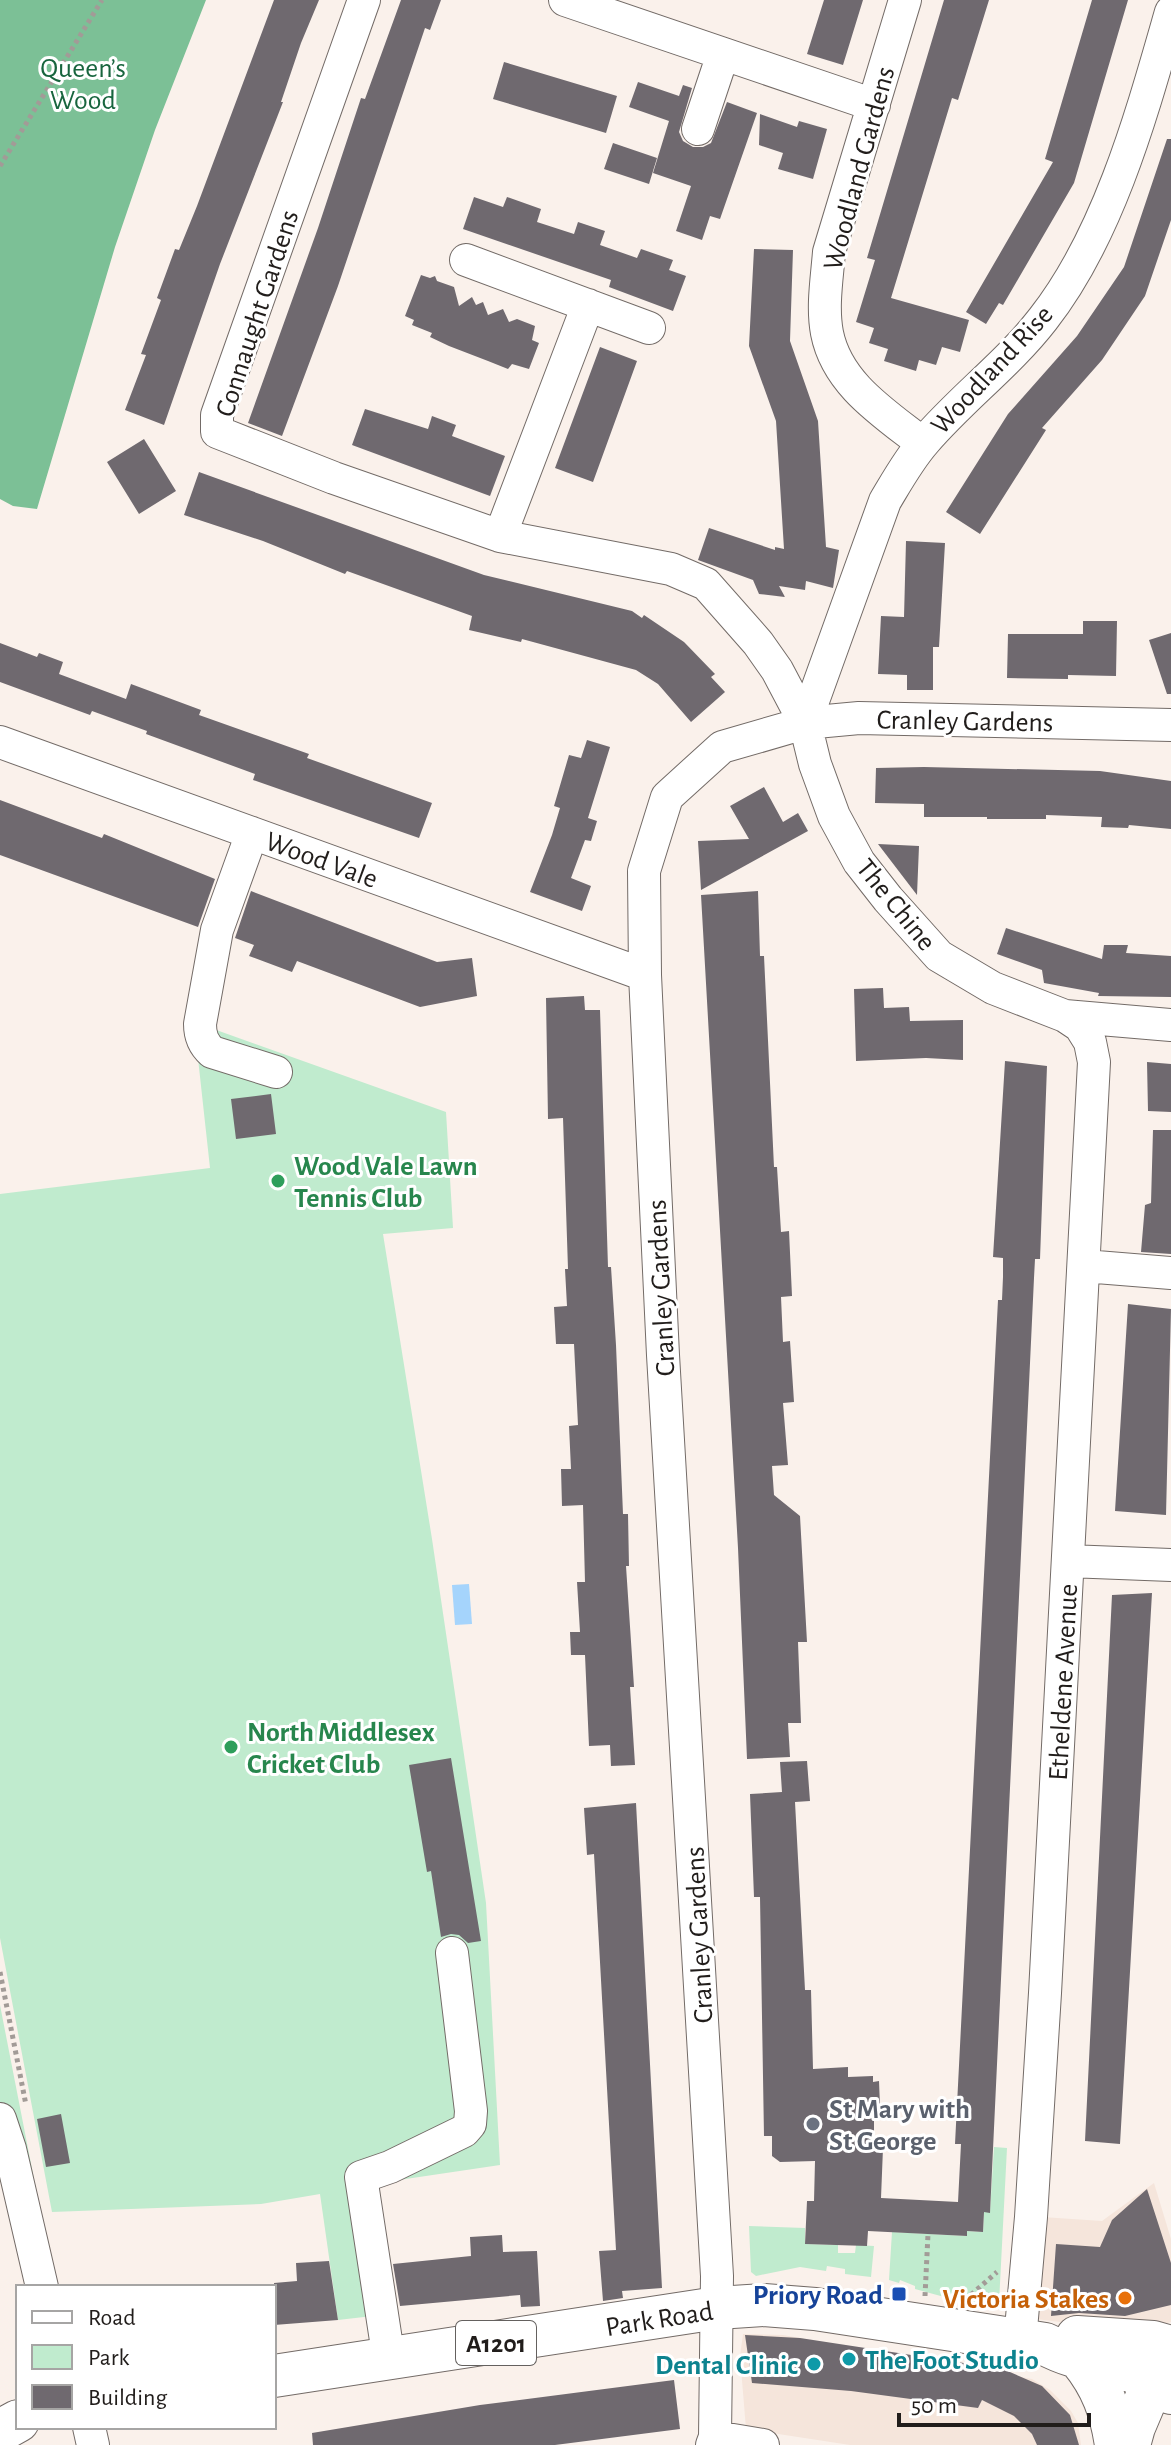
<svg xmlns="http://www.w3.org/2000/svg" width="1171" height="2445" font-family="'Alegreya Sans',sans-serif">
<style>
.built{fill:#f5e5db}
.green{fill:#c0ebce}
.forest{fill:#7cc096}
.water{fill:#a5d4fc}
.building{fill:#6f696f}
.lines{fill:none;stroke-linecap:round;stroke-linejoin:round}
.minor-casing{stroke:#736b67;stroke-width:34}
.major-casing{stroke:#736b67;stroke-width:44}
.path{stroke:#a29b97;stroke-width:5;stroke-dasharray:4 4;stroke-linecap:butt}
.minor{stroke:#fff;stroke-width:32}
.major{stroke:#fff;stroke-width:42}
.leisure-dot{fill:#2e9e5b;stroke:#fff;stroke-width:3}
.worship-dot{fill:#6b7280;stroke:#fff;stroke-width:3}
.transit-dot{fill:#1a4fb4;stroke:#fff;stroke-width:3}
.food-dot{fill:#e8710a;stroke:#fff;stroke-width:3}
.culture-dot{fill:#0f9aa8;stroke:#fff;stroke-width:3}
.labels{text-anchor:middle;stroke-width:6;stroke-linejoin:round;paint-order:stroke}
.shield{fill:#fff;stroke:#64615f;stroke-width:2}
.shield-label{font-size:26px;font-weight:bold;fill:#211d1b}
.park-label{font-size:28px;fill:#18653e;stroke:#fff}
.street-label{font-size:28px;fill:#211d1b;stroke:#fff}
.leisure-label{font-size:28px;font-weight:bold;fill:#27864d;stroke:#fff;text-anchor:start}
.worship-label{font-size:28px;font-weight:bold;fill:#5b616d;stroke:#fff;text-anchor:start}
.transit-label{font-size:28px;font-weight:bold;fill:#164399;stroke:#fff;text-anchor:end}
.food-label{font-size:28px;font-weight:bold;fill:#c56008;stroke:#fff;text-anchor:end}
.culture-label{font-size:28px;font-weight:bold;fill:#0d838f;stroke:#fff;text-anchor:start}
</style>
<rect width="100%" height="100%" fill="#faf1eb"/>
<!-- built -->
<path class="built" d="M1154 2183 1171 2239V2322L1160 2325 1100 2327 1036 2319 1042 2217 1102 2221Z
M743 2334 783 2335 1032 2379 1050 2390 1071 2411 1078 2423 1081 2445H850L746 2429 740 2356Z"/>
<!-- green -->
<path class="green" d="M194 1022 446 1112 453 1228 383 1234 432 1539 486 1903 500 2165 372 2184 390 2314 338 2320 320 2194 261 2204 52 2212 0 1938V1194L210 1168Z
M0 2005 42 2220 0 2152Z
M994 2147 1007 2148 999 2303 959 2301 915 2289V2286L900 2280 899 2283 889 2280 892 2232 966 2236 967 2231 983 2232 984 2212H990Z
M749 2226 805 2228V2244L838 2245V2253H855L856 2245 874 2246 871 2277 845 2274V2269L827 2266 826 2271 800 2267 756 2276 751 2272Z"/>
<!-- forest -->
<path class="forest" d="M0 0H206L155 130 115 247 37 509 13 506 0 499Z"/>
<!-- water -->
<path class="water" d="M469 1584 472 1624 455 1625 452 1585Z"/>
<!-- building -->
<path class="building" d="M274 0H319L301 43 281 102H283L220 264 164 425 125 410 146 355 141 354 161 300 157 298 175 249 179 250 197 206Z
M401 0H441L430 30 425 28 338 286 282 436 248 423 318 228 361 98 365 99Z
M824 0H863L843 65 807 54Z
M944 0H989L958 100 952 98 891 298 969 320 960 352 942 347 936 365 919 360 916 371 884 361 888 349 869 343 874 328 856 322 875 260 867 258Z
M1092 0H1128L1074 183 1003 305 999 303 986 324 966 312 1053 162 1045 159Z
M504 62 617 96 606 133 493 99Z
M638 82 679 96 683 85 692 88 679 132 683 141 693 147H703L711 143 727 102 757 113 720 219 710 216 702 240 676 231 691 186 653 173 669 121 629 107Z
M760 114 797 127 799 121 827 129 813 179 778 169 783 153 759 145Z
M1167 139H1171V220L1145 296 1102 360 1042 428 1046 430 980 534 946 512 1008 414 1077 336 1124 267Z
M613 143 657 158 649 184 604 169Z
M474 197 503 207 507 197 541 209 537 222 574 234 578 222 605 231 600 245 637 258 641 249 673 260 669 270 686 276 673 311 609 287 611 280 463 229Z
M754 249 793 250 790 341 818 421 826 547 839 550 833 588 806 581 805 590 779 586 785 597 759 594 753 580 698 560 709 528 775 550V547L784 549 776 421 749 346Z
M421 275 430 278 435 276 437 281 454 287 459 306 472 297 476 305 483 302 488 315 503 309 509 322 517 319 535 326 532 340 539 343 529 369 512 364 508 369 488 361 449 346 430 337 432 333 412 325 414 320 405 316Z
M600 347 637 361 593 482 555 468Z
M365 409 428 429 432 416 456 425 452 436 505 456 490 496 352 445Z
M144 439 176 491 139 514 107 462Z
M199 472 484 575 632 611 642 618 644 615 684 642 715 674 711 677 725 692 691 722 658 684 636 670 522 639 521 642 469 630 472 616 347 571 345 574 263 541 184 515Z
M906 541 945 543 939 647H933V690H907V675L878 674 881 616 904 617Z
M1083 621H1117L1116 676 1068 675V679L1007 678 1008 634H1083Z
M1171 633V694H1167L1149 640Z
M0 643 37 657 39 653 63 662 59 674 126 699 131 684 201 710 199 715 309 754 307 758 432 803 419 838 253 780 255 774 146 734 147 731 92 711 90 715 0 682Z
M587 740 610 747 588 818 597 821 591 841 585 840 571 878 591 886 582 911 530 892 552 835 560 808 554 806 569 755 581 758Z
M924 767 1100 771 1171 781V829L1129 825 1128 828 1101 827 1102 817 1046 815V819H987V817H924V804L875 803 876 768Z
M764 787 783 822 798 813 808 831 701 890 698 841 749 839 730 806Z
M0 800 102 838 104 834 215 879 198 927 0 855Z
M878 844 919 846 917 895Z
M251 891 437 962 472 958 477 996 420 1007 297 961 292 972 249 956 254 945 235 938Z
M758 891 760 956H764L774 1167H777L781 1232 789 1231 792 1296 781 1297 783 1342 790 1341 794 1402 783 1403 788 1465 772 1466 774 1495 800 1516 807 1642H798L801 1723H788L790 1757 747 1759 738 1548 701 895Z
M1006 928 1102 959 1104 945H1128L1126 953 1171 956V997L1098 996 1099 993 1044 983 1042 970 997 954Z
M883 988 884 1008 909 1007 910 1021 963 1020V1060L926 1058 856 1061 854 989Z
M584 996 585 1010H600L608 1267H611L616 1345 623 1514H628L629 1566H626L634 1687H630L635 1765 611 1766 610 1745 589 1746 585 1655H571L570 1632H580L577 1582H585L583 1505 562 1506 561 1469H571L569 1426 578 1425 574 1344H556L554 1307 567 1306 565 1269H568L563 1118 548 1119 546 998Z
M1005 1061 1047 1066 1040 1259H1035L1034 1278 990 2213 984 2212 983 2232 967 2231V2236L868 2231 867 2246 805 2244 807 2201H814L815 2161 780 2162 772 2156V2136H764L760 1897H754L750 1794 782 1792 780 1762 807 1761 810 1801 795 1802 805 1990H811L813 2069 848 2067V2077L873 2076V2082L879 2081 880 2106H874V2147L883 2148 881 2198 958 2202 961 2144H955L998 1300H1002L1003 1277V1258L993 1257Z
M1147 1062 1171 1064V1112L1148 1111Z
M271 1094 276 1134 236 1139 231 1099Z
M1153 1130H1171V1254L1141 1252 1145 1205 1151 1203Z
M1128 1304 1171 1309 1166 1515 1115 1511Z
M1152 1593 1120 2144 1085 2141 1112 1595Z
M451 1758 481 1941 468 1943 459 1935 451 1934 441 1937 431 1871 427 1872 409 1765Z
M636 1803 662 2288 622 2291 623 2298 603 2301 599 2251 616 2250 594 1854 587 1855 584 1808Z
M61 2114 70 2163 46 2167 37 2119Z
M1147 2189 1171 2263V2305L1125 2316 1079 2313 1051 2316 1056 2244 1100 2247 1112 2220Z
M502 2235 503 2252 537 2251 540 2306 521 2307 520 2295 400 2306 393 2264 471 2256 470 2237Z
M329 2261 338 2320 274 2325V2283L297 2281 296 2263Z
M745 2335 800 2338 1003 2369 1042 2386 1070 2415 1079 2445H1037L1032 2434 1014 2416 982 2400 978 2408 851 2391 752 2383Z
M674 2380 680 2429 555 2445H313L312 2433 480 2405Z"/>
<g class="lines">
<!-- minor casing -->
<g class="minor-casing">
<path id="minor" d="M364 0 217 415V432L334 478 500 536 671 569 706 584 758 643 777 670 805 723 815 764 834 816 859 862 888 899 939 956 993 988 1065 1016 1080 1026 1090 1042 1094 1062 1045 1993 1031 2217 1020 2340
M565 0 874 105
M905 0 829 252C827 278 822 307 827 333 837 384 884 413 922 443
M698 129 723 54
M466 260 649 328
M500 536 588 305
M805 723 885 501C897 481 909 459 925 441 962 398 1009 363 1043 319 1109 235 1142 113 1171 12
M0 742 645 975
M252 833 217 930 200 1024C200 1036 203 1044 212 1052L276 1072
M1065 1016 1171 1025
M1084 1266 1171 1273
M1068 1561 1171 1565
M0 2119 10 2149 42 2287
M389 2360 361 2177 390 2167 464 2131 470 2124 471 2111 452 1953
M89 2427 93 2445
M715 2437 763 2445
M712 2445 715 2437 717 2276 663 1355 645 975 644 871 667 797 722 747 805 723 859 718 1171 725"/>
</g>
<!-- major casing -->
<g class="major-casing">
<path id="major" d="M1077 2337 1153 2342 1171 2347
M1080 2359C1102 2386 1111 2411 1116 2445
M274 2376 717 2308 764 2305 815 2309 1045 2344C1089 2368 1131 2360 1171 2393
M0 2431 18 2421
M1129 2445 1134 2427 1164 2356"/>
</g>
<!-- path -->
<path class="path" d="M0 166 102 0
M0 1972 26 2105
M925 2296 928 2234
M965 2300 997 2272"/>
<!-- minor -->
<use href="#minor" class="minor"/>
<!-- major -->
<use href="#major" class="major"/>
</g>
<!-- markers -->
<g class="leisure-dot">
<circle cx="278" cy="1181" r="8"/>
<circle cx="231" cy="1747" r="8"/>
</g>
<circle class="worship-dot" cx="813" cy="2124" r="8"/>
<rect class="transit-dot" x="891" y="2286" width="16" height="16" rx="4"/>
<circle class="food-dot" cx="1125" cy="2298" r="8"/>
<g class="culture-dot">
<circle cx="849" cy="2359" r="8"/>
<circle cx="814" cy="2364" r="8"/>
</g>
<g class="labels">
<!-- shield labels -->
<rect class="shield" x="456" y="2321" width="80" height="44" rx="6"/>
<g class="shield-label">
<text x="496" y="2352">A1201</text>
</g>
<!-- park labels -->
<g class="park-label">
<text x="83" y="77">Queen’s<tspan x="83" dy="32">Wood</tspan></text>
</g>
<!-- street labels -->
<g class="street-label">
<text transform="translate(858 168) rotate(-75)" y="10">Woodland Gardens</text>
<text transform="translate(256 313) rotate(-72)" y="10">Connaught Gardens</text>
<text transform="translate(991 369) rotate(-47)" y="10">Woodland Rise</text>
<text transform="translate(965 720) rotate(1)" y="10">Cranley Gardens</text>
<text transform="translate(322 859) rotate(20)" y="10">Wood Vale</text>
<text transform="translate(897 904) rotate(51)" y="10">The Chine</text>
<text transform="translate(660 1288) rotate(-93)" y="10">Cranley Gardens</text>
<text transform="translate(1062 1682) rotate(-87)" y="10">Etheldene Avenue</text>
<text transform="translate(698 1935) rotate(-93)" y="10">Cranley Gardens</text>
<text transform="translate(659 2318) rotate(-9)" y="10">Park Road</text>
</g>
<!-- leisure labels -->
<g class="leisure-label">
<text x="294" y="1175">Wood Vale Lawn<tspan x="294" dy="32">Tennis Club</tspan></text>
<text x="247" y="1741">North Middlesex<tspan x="247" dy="32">Cricket Club</tspan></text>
</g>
<!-- worship labels -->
<g class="worship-label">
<text x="829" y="2118">St Mary with<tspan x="829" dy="32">St George</tspan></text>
</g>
<!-- transit labels -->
<g class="transit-label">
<text x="883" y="2304">Priory Road</text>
</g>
<!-- food labels -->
<g class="food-label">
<text x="1109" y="2308">Victoria Stakes</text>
</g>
<!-- culture labels -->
<g class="culture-label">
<text x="865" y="2369">The Foot Studio</text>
<text x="798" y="2374" text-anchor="end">Dental Clinic</text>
</g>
</g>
<!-- legend -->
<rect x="16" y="2285" width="260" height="144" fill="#ffffff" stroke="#a6a5a4" stroke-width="2"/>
<rect x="32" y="2311" width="40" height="12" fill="#ffffff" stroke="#a6a5a4" stroke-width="2"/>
<text x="88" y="2325" font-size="24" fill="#211d1b">Road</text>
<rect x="32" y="2345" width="40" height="24" fill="#c0ebce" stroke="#a6a5a4" stroke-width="2"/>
<text x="88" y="2365" font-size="24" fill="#211d1b">Park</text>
<rect x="32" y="2385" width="40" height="24" fill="#6f696f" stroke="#a6a5a4" stroke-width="2"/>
<text x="88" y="2405" font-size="24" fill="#211d1b">Building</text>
<!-- scale -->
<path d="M899 2413v12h190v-12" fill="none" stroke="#211d1b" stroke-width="4"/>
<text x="911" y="2413" font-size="24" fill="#211d1b" stroke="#ffffff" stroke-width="6" paint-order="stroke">50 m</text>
</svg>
